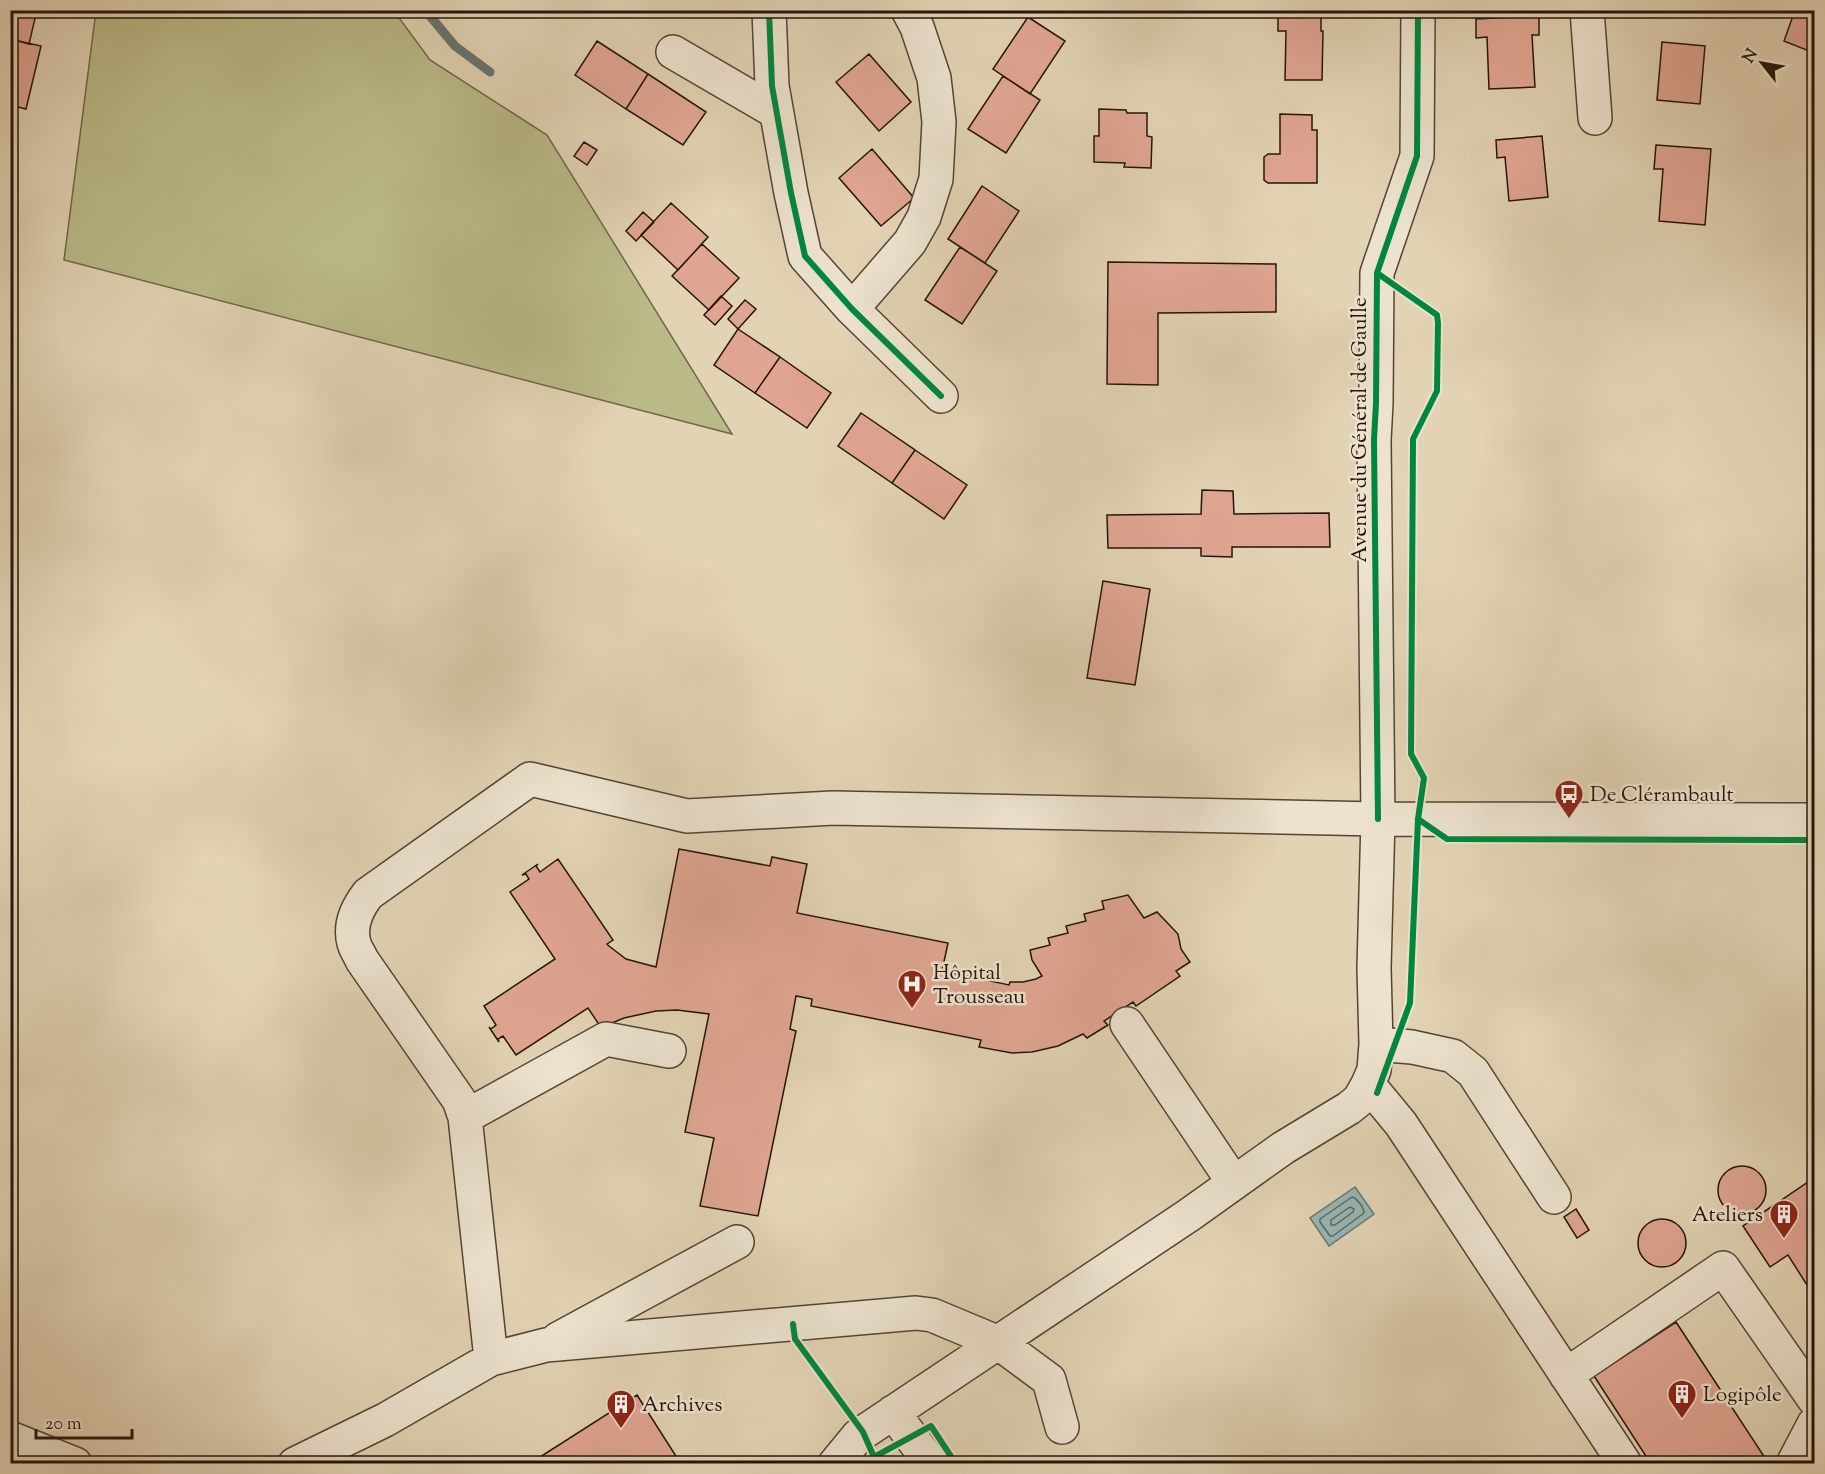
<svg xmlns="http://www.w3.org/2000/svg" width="1825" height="1474" font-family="'Sorts Mill Goudy',serif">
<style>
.green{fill:#baba88;stroke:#70674a;stroke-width:1.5}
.water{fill:#97b6b6;stroke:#697572;stroke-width:1.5}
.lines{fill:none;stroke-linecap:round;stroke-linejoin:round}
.shore{stroke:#5e6561;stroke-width:1.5}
.stream{stroke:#697572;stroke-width:9}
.building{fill:#e0a592;stroke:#25140c;stroke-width:1.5}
.minor-casing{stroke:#544436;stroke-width:36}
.minor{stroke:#ece2ce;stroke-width:33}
.cycleway-casing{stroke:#ece2ce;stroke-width:10}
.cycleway{stroke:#00873e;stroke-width:6}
.labels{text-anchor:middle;stroke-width:5;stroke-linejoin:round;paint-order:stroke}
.street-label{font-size:21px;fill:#25140c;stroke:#ece2ce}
.poi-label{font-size:21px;fill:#25140c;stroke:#ece2ce;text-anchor:start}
</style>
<rect width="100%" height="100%" fill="#e2d3b4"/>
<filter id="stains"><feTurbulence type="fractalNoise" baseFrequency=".00333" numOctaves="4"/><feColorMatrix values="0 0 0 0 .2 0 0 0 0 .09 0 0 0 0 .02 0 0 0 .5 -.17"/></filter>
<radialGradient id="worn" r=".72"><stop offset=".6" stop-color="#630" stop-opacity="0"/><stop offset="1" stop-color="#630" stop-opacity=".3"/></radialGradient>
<!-- green -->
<path class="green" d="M96 11H394L430 60 547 135 732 434 64 260Z"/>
<!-- water -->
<path class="water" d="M1355 1187 1374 1214 1329 1246 1310 1218Z"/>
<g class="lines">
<!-- shore -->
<path class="shore" d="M1352 1197C1357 1198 1364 1208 1364 1213L1333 1236H1330L1320 1222V1219Z
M1350 1207 1354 1209 1353 1212 1335 1225H1331V1220Z"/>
<!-- stream -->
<path class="stream" d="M425 10 455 46 490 72"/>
</g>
<!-- building -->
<path class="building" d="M10 10H37L29 44 10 39Z
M1119 10H1165V15L1119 16Z
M1795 10H1809L1808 13 1814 16V53L1784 41Z
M1278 14 1321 15V31H1323L1322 80H1285L1286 31H1278Z
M1539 16V35H1532L1535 87 1489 89 1487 37 1476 38V19Z
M1028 17 1065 41 1030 94 993 69Z
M10 39 41 46 26 109 10 105Z
M597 41 648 74 626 109 575 75Z
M1662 42 1705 46 1700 104 1657 100Z
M869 54 911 102 879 131 836 82Z
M648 74 706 112 683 145 626 109Z
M1003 76 1040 100 1006 153 968 129Z
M1099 109 1126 110 1127 113H1147V136L1152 137 1151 168 1124 167 1125 163 1094 162V136H1099Z
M1280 114 1312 115V130H1317V183H1268L1264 180V157L1268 154H1280Z
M1542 136 1548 197 1509 201 1505 157 1497 158 1496 140Z
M584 142 597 150 587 165 574 156Z
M1656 145 1711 149 1705 225 1659 221 1663 169H1654Z
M872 149 914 198 881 226 839 178Z
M982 186 1019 211 985 263 948 239Z
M671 203 708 237 678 270 641 235Z
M643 212 654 222 636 241 626 231Z
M702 244 739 278 709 310 672 276Z
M960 247 997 271 962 324 925 300Z
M1108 262 1276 264V312L1158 313V385L1107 384Z
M721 296 732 306 715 325 704 315Z
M745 300 756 309 738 329 728 319Z
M738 329 780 357 755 393 714 365Z
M780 357 831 393 807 428 755 393Z
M861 413 915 450 892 483 838 446Z
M915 450 967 485 944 519 892 483Z
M1202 490 1233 491 1234 514 1329 513 1330 547H1232V557L1201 556V548H1108L1107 515 1201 514Z
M1103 581 1150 589 1135 685 1087 678Z
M679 849 770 866 772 857 807 864 797 913 948 943 942 971 1009 985 1010 982H1023L1036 979 1042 976 1032 960 1030 950 1050 945 1048 938 1068 933 1066 926 1086 921 1084 914 1104 909 1102 901 1128 895 1144 918 1157 912 1178 934 1181 949 1190 962 1176 971 1180 976 1136 1006 1133 1002 1104 1021 1108 1025 1087 1038 1083 1034 1058 1046 1032 1052 1012 1053 979 1047 981 1040 811 1006 812 999 796 996 790 1029 796 1031 758 1216 700 1206 714 1138 685 1132 709 1014 677 1010 656 1011 624 1018 597 1029 600 1026 588 1008 516 1055 503 1036 498 1039 499 1042 489 1027 491 1029 496 1025 484 1006 555 959 510 892 529 879 526 874 522 875 538 864 536 866 540 872 558 859 613 940 607 944 609 946 626 959 656 967Z
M1718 1190a24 24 0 1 1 48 0a24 24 0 1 1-48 0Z
M1814 1178V1296L1788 1255 1770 1267 1743 1226Z
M1576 1209 1589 1230 1577 1238 1564 1217Z
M1638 1243a24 24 0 1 1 48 0a24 24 0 1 1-48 0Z
M1676 1322 1769 1464H1651L1594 1376Z
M637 1395 681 1464H529Z"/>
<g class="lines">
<!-- minor casing -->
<g class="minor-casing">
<path id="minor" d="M769 10 772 86 791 193 805 256 852 309 941 396
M1587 10 1595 118
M673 52 776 112
M852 309 910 242 924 217 936 179 939 122 934 78 917 27 908 10
M1127 1024 1234 1183
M1376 1044 1412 1047 1453 1056 1473 1072 1554 1197
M1368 1084 1401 1124 1625 1464
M465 1117 606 1039 669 1051
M558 1339 737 1242
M491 1359 465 1117 459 1100 362 960C360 955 355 948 354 943 349 925 358 907 368 894L530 779 687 816 833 808 1378 819 1814 820
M1566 1375 1723 1268 1814 1399
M893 1412 931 1464
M10 1438 75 1464
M295 1464 385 1420 491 1359 546 1345 916 1313 932 1315 999 1343 1049 1380 1062 1427
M835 1464 858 1436 1189 1215 1283 1148 1349 1108 1359 1100 1368 1084 1374 1070 1376 1044 1374 968 1378 819 1374 440 1376 403 1377 273 1417 156 1418 10
M1793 1464 1814 1424"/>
</g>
<!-- minor -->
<use href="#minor" class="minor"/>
<!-- cycleway casing -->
<g class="cycleway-casing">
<path id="cycleway" d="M769 10 772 86 791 193 805 256 852 309 941 396
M1377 273 1437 315 1438 323 1437 391 1413 439 1411 754 1424 778 1418 819 1410 1003 1377 1093
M1378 819 1374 440 1376 403 1377 273 1417 156 1418 10
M1418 819 1447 839 1814 840
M793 1324 795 1339 863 1432 874 1457 931 1426 956 1464"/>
</g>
<!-- cycleway -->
<use href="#cycleway" class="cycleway"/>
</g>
<!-- icons -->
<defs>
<g id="bus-pin" transform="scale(1.5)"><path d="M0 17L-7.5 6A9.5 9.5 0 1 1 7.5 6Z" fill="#8f2418" stroke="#ece2ce"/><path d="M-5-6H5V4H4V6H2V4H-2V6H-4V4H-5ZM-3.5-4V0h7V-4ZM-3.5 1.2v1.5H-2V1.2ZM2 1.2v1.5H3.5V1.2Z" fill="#fff"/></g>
<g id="hospital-pin" transform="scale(1.5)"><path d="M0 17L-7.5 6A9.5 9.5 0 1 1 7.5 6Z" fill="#8f2418" stroke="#ece2ce"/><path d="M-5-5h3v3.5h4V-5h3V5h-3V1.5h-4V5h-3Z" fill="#fff"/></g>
<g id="building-pin" transform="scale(1.5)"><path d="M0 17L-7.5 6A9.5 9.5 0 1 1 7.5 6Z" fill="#8f2418" stroke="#ece2ce"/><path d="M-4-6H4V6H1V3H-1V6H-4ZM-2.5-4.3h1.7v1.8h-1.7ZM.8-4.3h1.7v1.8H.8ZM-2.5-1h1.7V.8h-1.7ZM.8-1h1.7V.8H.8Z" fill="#fff"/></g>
</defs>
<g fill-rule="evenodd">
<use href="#bus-pin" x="1569" y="794"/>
<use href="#hospital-pin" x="912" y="984"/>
<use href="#building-pin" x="1784" y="1214"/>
<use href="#building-pin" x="1682" y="1394"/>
<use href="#building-pin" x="621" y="1404"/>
</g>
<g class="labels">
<!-- street labels -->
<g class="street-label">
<text transform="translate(1359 430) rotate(-90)" y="7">Avenue du Général de Gaulle</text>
</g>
<!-- poi labels -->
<g class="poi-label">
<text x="1590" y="801">De Clérambault</text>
<text x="933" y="979">Hôpital<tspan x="933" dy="24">Trousseau</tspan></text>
<text x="1763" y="1221" text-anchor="end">Ateliers</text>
<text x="1703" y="1401">Logipôle</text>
<text x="642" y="1411">Archives</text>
</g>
</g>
<!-- margin -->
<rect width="1825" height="1474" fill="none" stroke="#e2d3b4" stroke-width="36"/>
<rect x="12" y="12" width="1801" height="1450" fill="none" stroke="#25140c" stroke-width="3"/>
<rect x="18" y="18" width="1789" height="1438" fill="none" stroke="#25140c" stroke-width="1.5"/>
<!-- north arrow -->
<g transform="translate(1762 63) rotate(301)" stroke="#ece2ce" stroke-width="4.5" paint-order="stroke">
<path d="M0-4.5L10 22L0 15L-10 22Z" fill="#25140c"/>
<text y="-9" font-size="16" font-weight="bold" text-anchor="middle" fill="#25140c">N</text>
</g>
<!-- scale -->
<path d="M36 1429v9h96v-9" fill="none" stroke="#25140c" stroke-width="3"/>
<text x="45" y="1429" font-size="18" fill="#25140c" stroke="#ece2ce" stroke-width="4.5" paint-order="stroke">20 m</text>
<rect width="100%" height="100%" filter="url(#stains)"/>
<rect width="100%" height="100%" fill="url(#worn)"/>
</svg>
